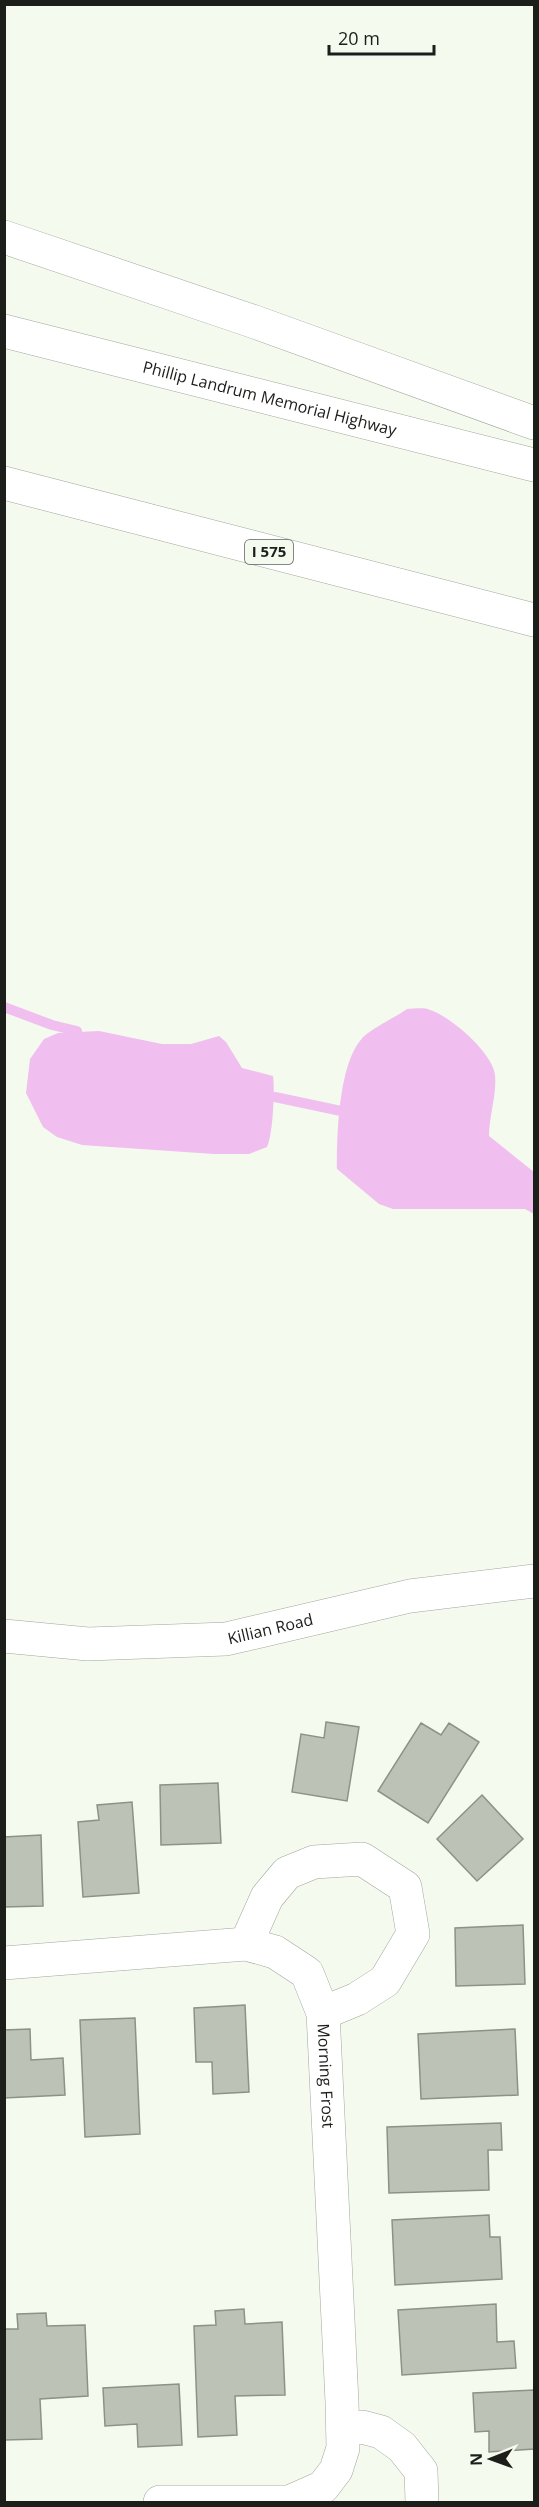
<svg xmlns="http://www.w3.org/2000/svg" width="539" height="2507" font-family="'Open Sans',sans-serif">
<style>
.water{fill:#f0bfef}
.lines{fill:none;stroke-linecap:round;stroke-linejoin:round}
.stream{stroke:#f0bfef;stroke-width:10}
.building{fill:#bcc2b6;stroke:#8c9287;stroke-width:1.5}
.minor-casing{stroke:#a1a79c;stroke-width:34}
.highway-casing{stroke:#a1a79c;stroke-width:34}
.minor{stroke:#fff;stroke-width:33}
.highway{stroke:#fff;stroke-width:33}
.labels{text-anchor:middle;stroke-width:4.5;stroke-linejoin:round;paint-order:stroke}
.shield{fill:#f4faee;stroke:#5d605a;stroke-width:1.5}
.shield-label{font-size:15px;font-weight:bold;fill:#1c1e1a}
.street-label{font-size:16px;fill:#1c1e1a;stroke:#f4faee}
</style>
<rect width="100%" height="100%" fill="#f4faee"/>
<!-- water -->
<path class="water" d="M407 1009C414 1009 423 1007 430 1010 450 1016 493 1053 495 1075 497 1094 489 1116 489 1136L534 1172V1214L525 1209H393L379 1204 337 1169C337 1135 338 1054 368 1033 380 1024 394 1018 407 1009Z
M99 1031 162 1044H191L219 1036 226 1042 242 1068 273 1076C275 1090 273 1134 267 1147L249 1154H214L82 1145 57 1137 43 1127 26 1093 30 1059 44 1039 58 1033Z"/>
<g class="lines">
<!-- stream -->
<path class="stream" d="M4 1007 52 1025 77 1031
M275 1097 341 1111"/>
</g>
<!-- building -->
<path class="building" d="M326 1722 359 1727 347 1801 292 1792 301 1734 324 1738Z
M421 1723 441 1735 449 1723 479 1742 428 1823 378 1791Z
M218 1783 221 1843 161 1845 160 1785Z
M482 1795 523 1839 477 1881 437 1839Z
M132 1802 139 1893 83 1897 78 1822 99 1820 97 1805Z
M41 1835 43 1906 4 1907V1837Z
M523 1925 525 1984 456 1986 455 1928Z
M245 2005 249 2092 213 2094 212 2062H196L194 2008Z
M135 2018 140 2134 85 2137 80 2020Z
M30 2029 31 2060 63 2058 65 2095 4 2098V2030Z
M515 2029 518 2095 421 2099 418 2034Z
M501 2123 502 2150H488L489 2190 389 2193 387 2127Z
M489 2215 490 2237H500L502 2279 395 2285 392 2220Z
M496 2304 497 2342 514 2341 516 2368 402 2375 398 2310Z
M244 2309 245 2324 282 2322 285 2395 235 2396 237 2435 198 2437 194 2326 216 2325 215 2311Z
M46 2313 47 2326 85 2325 88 2396 40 2399 42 2439 4 2440V2329H18L17 2314Z
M179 2384 182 2445 138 2447 137 2424 105 2426 103 2388Z
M534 2390V2449L489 2452V2431L475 2432 473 2393Z"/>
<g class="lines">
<!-- minor casing -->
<g class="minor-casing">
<g id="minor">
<path id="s1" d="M4 1636 88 1644 226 1639 410 1596 534 1581"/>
<path d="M246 1944 267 1897 287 1873 314 1862 362 1859 405 1887 413 1934 385 1981 357 1999 323 2013"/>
<path id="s2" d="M4 1963 246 1944 275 1952 307 1973 323 2013 342 2402 343 2448 336 2470 323 2487 289 2502H160"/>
<path d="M343 2430 362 2427 381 2432 402 2447 421 2471 422 2502"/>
</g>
</g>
<!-- highway casing -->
<g class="highway-casing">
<g id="highway">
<path d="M4 237 255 322 534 423"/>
<path id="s3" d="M4 331 534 465"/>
<path d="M4 483 534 620"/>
</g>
</g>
<!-- minor -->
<use href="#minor" class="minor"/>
<!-- highway -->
<use href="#highway" class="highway"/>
</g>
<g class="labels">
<!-- shield labels -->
<rect class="shield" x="245" y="540" width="48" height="24" rx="4.5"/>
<g class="shield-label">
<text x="269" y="557">I 575</text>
</g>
<!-- street labels -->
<g class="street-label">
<text dy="6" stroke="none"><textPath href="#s3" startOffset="274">Phillip Landrum Memorial Highway</textPath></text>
<text dy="6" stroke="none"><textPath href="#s1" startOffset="268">Killian Road</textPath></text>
<text dy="6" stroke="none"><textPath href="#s2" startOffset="417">Morning Frost</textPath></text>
</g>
</g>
<!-- border -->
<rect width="539" height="2507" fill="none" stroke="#1c1e1a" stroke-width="12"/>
<!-- north arrow -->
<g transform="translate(491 2459) rotate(269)" stroke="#f4faee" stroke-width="4.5" paint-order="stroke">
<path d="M0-4.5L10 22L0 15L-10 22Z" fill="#1c1e1a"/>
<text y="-9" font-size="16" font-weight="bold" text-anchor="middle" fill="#1c1e1a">N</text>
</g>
<!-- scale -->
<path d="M329 45v9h105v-9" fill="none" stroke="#1c1e1a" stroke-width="3"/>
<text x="338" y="45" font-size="18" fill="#1c1e1a" stroke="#f4faee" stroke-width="4.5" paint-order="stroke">20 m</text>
</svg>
